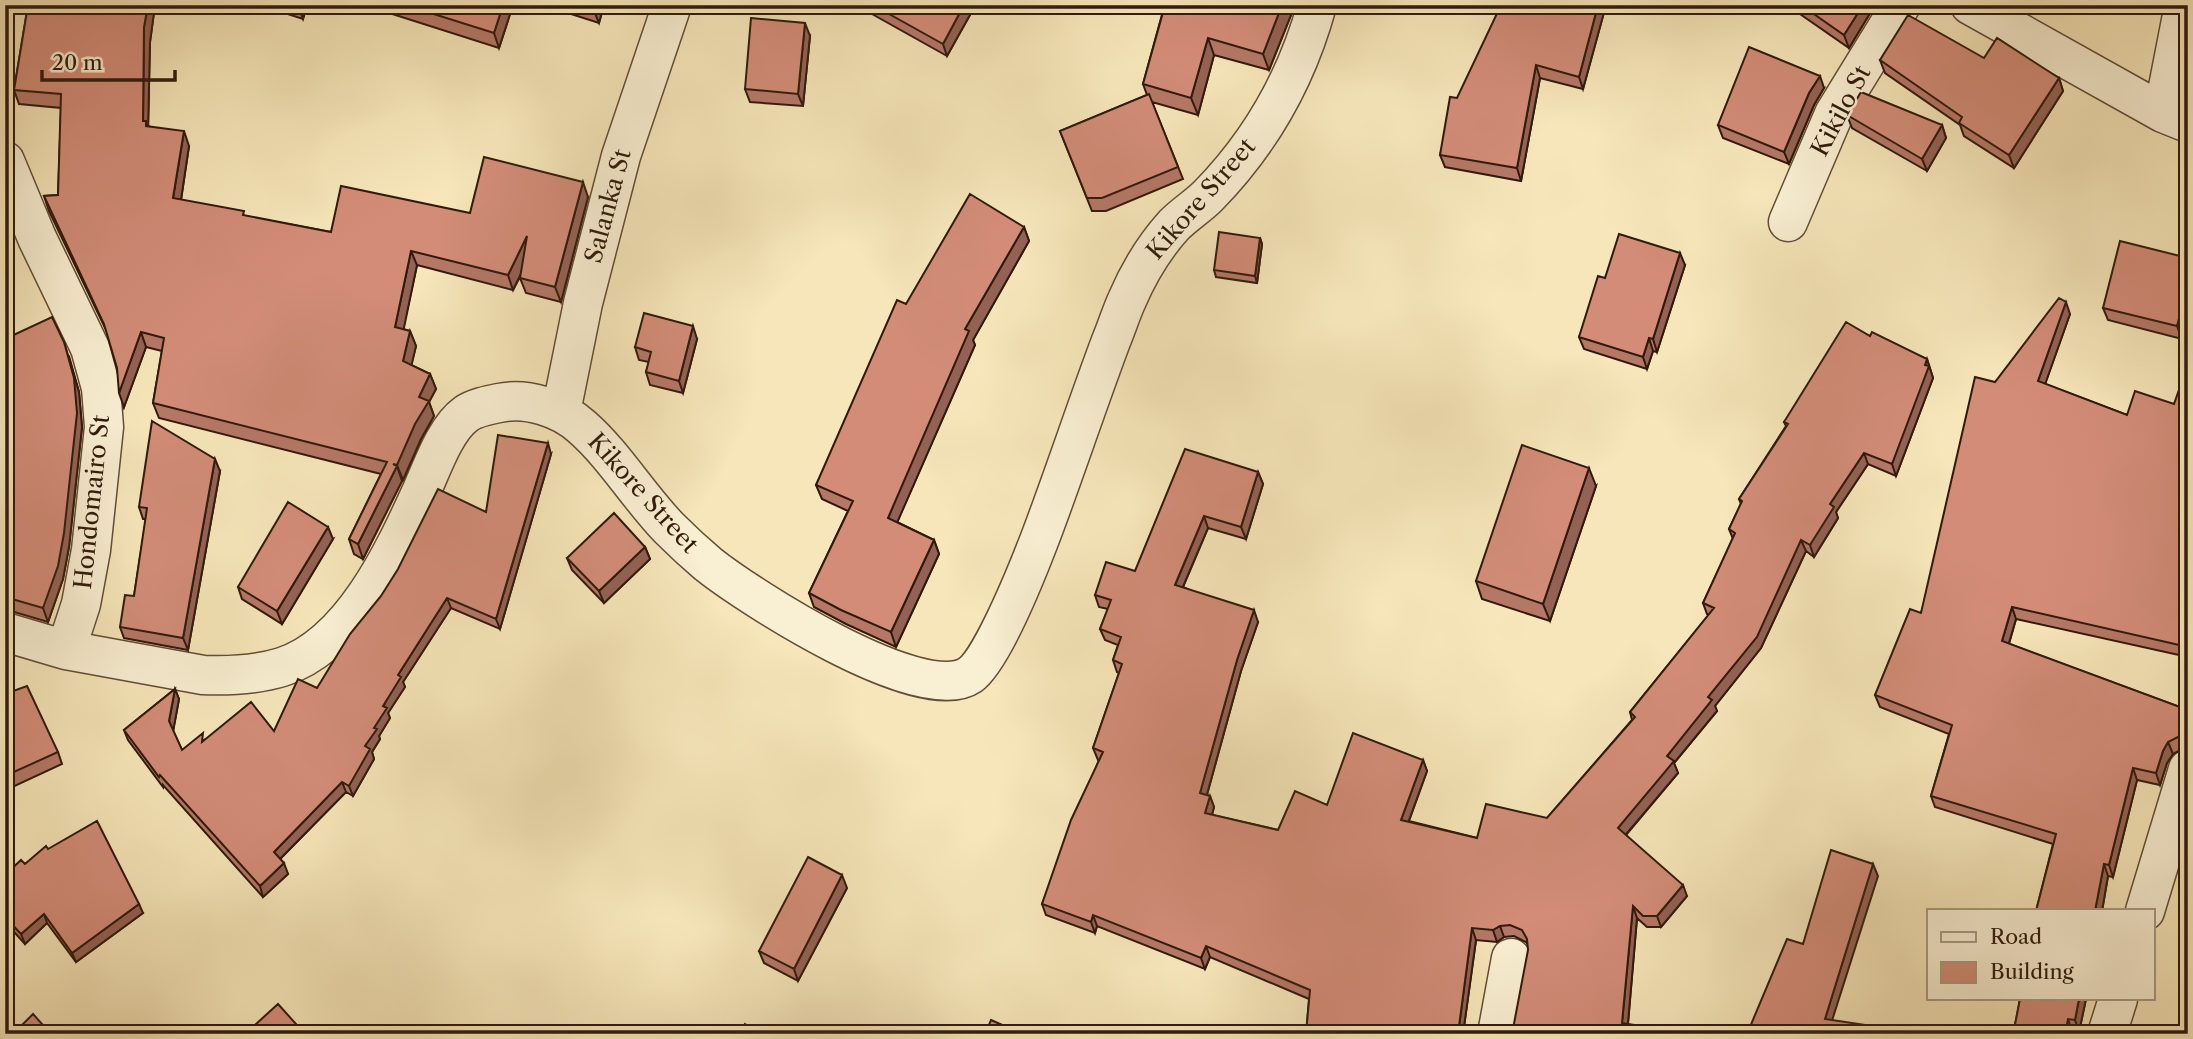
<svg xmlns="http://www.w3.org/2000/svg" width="2193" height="1039" font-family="'Libre Caslon Text',serif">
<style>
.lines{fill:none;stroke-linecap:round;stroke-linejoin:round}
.street-casing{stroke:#624d37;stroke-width:41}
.street{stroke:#f9efd2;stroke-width:38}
.wall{fill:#b57867;stroke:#311a0c;stroke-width:2}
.shaded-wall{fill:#936254;stroke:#311a0c;stroke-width:2}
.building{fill:#d28c78;stroke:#311a0c;stroke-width:2}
.labels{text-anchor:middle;stroke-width:5;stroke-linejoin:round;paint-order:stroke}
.street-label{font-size:24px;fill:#311a0c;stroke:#f9efd2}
</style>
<rect width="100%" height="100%" fill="#f6e6b9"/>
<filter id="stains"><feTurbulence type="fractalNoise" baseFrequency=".00286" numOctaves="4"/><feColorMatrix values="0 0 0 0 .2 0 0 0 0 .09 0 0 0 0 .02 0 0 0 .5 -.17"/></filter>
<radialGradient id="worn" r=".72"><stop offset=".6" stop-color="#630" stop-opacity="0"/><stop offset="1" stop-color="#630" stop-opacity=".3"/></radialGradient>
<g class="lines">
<!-- street casing -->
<g class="street-casing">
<path id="street" d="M1970 5 2163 113 2188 123
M2163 113 2184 5
M5 161 37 238 90 348 101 388 104 427 91 550 81 604 66 650
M1788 222 1834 114 1901 5
M561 412 583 303 621 156 672 5
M5 632 66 650 203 675C229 676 256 675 282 667 351 645 394 552 422 490 432 468 445 429 466 414 474 408 489 405 499 403 527 397 561 408 582 427 615 456 638 496 669 528 681 540 695 553 708 564 748 596 922 708 970 675 993 659 1031 562 1042 533 1066 469 1087 405 1111 341 1117 327 1121 313 1127 300 1139 272 1154 247 1174 225 1185 214 1198 206 1208 196 1261 142 1297 78 1317 5
M2145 911 2188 769
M1497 1034 1511 958
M2107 1034 2118 999"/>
</g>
<!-- street -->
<use href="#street" class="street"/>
</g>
<!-- wall -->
<path class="wall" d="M28 5H155L150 42 148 126 189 146 181 200 245 216 331 232 588 197 561 302 526 293 520 278 521 275 513 290 417 265 403 329 410 331 416 346 411 365 430 374 436 389 429 402 434 416 421 439 403 480 401 479 402 481 363 559 354 554 349 539 381 474 159 418 153 403 162 351 146 347 124 407 117 368 107 332 49 211 44 196 58 195 61 108 19 104 14 90Z
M260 5H307L303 19Z
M364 5H513L499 48Z
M543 5H604L599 23Z
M856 5H969L971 13 947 56Z
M1157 5H1295L1269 70 1214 55 1198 115 1152 102 1183 179 1106 211H1092L1060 131 1147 95 1143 84 1163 11Z
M1606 5 1583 89 1540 78 1521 181 1445 167 1440 155 1457 98Z
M1787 5H1875L1849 48Z
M810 36 803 106 750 102 745 89Z
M1984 58 2059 78 2063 91 2014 168 1964 136 1960 125 1885 73 1880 60Z
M1824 88 1814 105 1789 164 1723 138 1718 125Z
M1847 115 1942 125 1946 138 1927 171 1852 128Z
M1024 227 1029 241 973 340 975 345 897 522 934 540 939 554 896 647 846 624 814 607 809 593 848 511 822 499 816 485 906 304Z
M1260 238 1262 244 1257 283 1216 277 1214 270Z
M2188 258 2182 339 2108 320 2103 308Z
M1685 265 1657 352 1653 351 1647 369 1584 349 1579 337 1605 278Z
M2070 314 2045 384 2127 415 2174 404 2188 389V657L2016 619 2009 644 2188 710 2184 748 2173 754 2167 763 2160 785 2137 780 2113 877 2108 876 2102 911H2036L2053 844 1935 807 1931 796 1949 734 1880 707 1875 695 1921 613 1995 382Z
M1870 336 1927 359 1933 378 1896 476 1868 464 1836 512 1838 518 1814 557 1806 551 1761 648 1715 706 1717 711 1674 763 1678 773 1626 835 1687 896 1661 927H1647L1637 918 1628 1024 1634 1034 1528 950V945L1526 942 1514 936 1504 937 1497 942 1476 940 1463 1034H1306L1309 999 1210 957 1205 969 1097 926 1095 933 1046 915 1042 904 1099 760H1098L1093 748 1119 673 1117 672 1113 660 1118 645 1105 640 1100 629 1108 609 1099 607 1095 595 1135 571 1258 472 1263 484 1246 539 1208 528 1183 587 1258 622 1241 671 1207 795 1210 796 1214 807 1212 815 1278 830 1423 760 1427 771 1409 821 1477 838 1547 818 1632 720 1630 712 1709 615 1707 614 1703 603 1733 539 1729 529 1741 504 1739 499 1786 426 1784 422Z
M5 339 69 356 79 392 82 427 69 547 63 579 48 622 11 611H5Z
M697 339 683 393 650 385 646 372 649 362 639 360 635 347Z
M551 454 500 629 451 608 403 682 405 687 388 713 390 718 379 736 380 739 372 752 374 759 353 796 346 792 280 859 288 874 263 897 163 785V787L128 740 124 730 175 689 179 699 173 731 182 750 206 739 274 731 317 688 486 512Z
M220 471 188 650 124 638 120 627 134 596 146 519H143L139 507Z
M1596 486 1550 621 1482 599 1476 581Z
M333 539 282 624 242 599 238 587Z
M645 547 650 559 604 603 572 570 567 558Z
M5 694 58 752 62 764 6 790Z
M48 849 143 913 76 962 47 923 25 944 5 922V875L25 864Z
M847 888 798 981 764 963 759 951Z
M2020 999H2086L2079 1032 2072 1031V1034H2015L2014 1030Z"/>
<!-- shaded-wall -->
<path class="shaded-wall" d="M148 5H155L150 42 148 135 143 121 144 27Z
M298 5H307L303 19Z
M503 5H513L499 48 494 33Z
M596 5H604L599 23 594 11Z
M964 5H969L971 13 947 56 943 44Z
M1282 5H1295L1269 70 1263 54Z
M1598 5H1606L1583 89 1579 77Z
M1863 5H1875L1849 48 1844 35Z
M805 23 810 36 803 106 798 94Z
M1208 38 1214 55 1198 115 1191 98Z
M1536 65 1540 78 1521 181 1517 168Z
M1820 76 1824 88 1814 105 1789 164 1784 152 1809 93Z
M2059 78 2063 91 2014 168 2009 155Z
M1942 125 1946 138 1927 171 1922 159Z
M184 131 189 146 179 213 173 198Z
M583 182 588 197 561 302 555 287Z
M1024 227 1029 241 973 340 975 345 893 532 888 518 965 329Z
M527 236 532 251 513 290 508 275Z
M1260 238 1262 244 1257 283 1255 276Z
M411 251 417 265 401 342 395 327Z
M1680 253 1685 265 1657 352 1653 339Z
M2188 284V315L2182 339 2177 326Z
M2066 302 2070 314 2042 393 2038 381Z
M693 326 697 339 683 393 679 381Z
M410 331 416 346 409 376 403 361Z
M141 332 146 347 124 407 119 393Z
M1649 338 1653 351 1647 369 1643 357Z
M64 342 79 392 82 427 69 547 63 579 48 622 43 608Z
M1927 359 1933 378 1896 476 1892 464Z
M430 374 436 389 429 402 434 416 421 439 403 480 397 465 419 397Z
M548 443 551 454 500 629 496 619Z
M1864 453 1868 464 1836 512 1838 518 1814 557 1810 545 1830 504Z
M215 459 220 471 188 650 183 638Z
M397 466 402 481 363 559 358 544Z
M1589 468 1596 486 1550 621 1543 604Z
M1258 472 1263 484 1246 539 1241 527Z
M1204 516 1208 528 1179 596 1175 585Z
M328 527 333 539 282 624 277 611Z
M934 540 939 554 896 647 891 632Z
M1801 540 1806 551 1761 648 1715 706 1717 711 1674 763 1678 773 1622 839 1618 828 1708 697Z
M645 547 650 559 604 603 599 591Z
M447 598 451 608 403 682 405 687 388 713 390 718 379 736 380 739 372 752 374 759 353 796 349 786 365 746 398 675Z
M2012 607 2016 619 2006 653 2002 641Z
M1254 610 1258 622 1241 671 1204 805 1200 793 1237 660Z
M175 689 179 699 173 732 169 721Z
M2188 710V736L2184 748 2180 736Z
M2168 742 2173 754 2167 763 2160 785 2156 773 2163 751Z
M1423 760 1427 771 1405 831 1401 820Z
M2133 768 2137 780 2113 877 2109 865Z
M342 782 346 792 277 862 274 852Z
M1210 796 1214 807 1209 825 1205 813Z
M284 863 288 874 263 897 260 886Z
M1873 864 1878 876 1829 1030 1825 1019Z
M2104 864 2108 876 2102 911H2095Z
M842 875 847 888 798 981 794 969Z
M1683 885 1687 896 1661 927 1657 916Z
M139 904 143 913 76 962 72 953Z
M1633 906 1637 918 1627 1034 1622 1023Z
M44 914 47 923 25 944 21 934Z
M1093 915 1097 926 1095 933 1091 922Z
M1500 926 1504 937 1497 942 1493 930Z
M1472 928 1476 940 1463 1034H1458Z
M1206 946 1210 957 1205 969 1201 958Z
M2079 999H2086L2079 1032 2075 1020Z
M2068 1019 2072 1031V1034H2065Z"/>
<!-- building -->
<path class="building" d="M28 5H148L144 27 143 121H146V126L184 131 173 198 244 211 243 215 331 232 341 186 470 213 484 157 583 182 555 287 520 278 527 236 508 275 411 251 395 327 410 331 403 361 430 374 419 397 429 401 415 424 397 465 393 464 397 466 358 544 349 539 387 462 153 403 164 338 141 332 119 393 117 368 104 324 44 196 58 195 61 94 14 90Z
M405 5H503L494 33Z
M577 5H596L594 11Z
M873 5H964L943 44Z
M1165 5H1282L1263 54 1208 38 1191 98 1143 84Z
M1501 5H1598L1579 77 1536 65 1517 168 1440 155 1450 97 1457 98Z
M1801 5H1863L1844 35Z
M1908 15 1984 58 1997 38 2059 78 2009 155 1959 123 1962 117 1880 60Z
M751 18 805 23 798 94 745 89Z
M1749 47 1820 76 1809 93 1784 152 1718 125Z
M1861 92 1942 125 1922 159 1847 115Z
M1149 94 1178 167 1102 198H1087L1060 131Z
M970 194 1024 227 965 329 969 331 888 518 934 540 891 632 841 610 809 593 853 501 816 485 897 300 906 304Z
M1219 232 1260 238 1255 276 1214 270Z
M1619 234 1680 253 1653 339 1649 338 1643 357 1579 337 1598 276 1605 278Z
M2120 241 2188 258V284L2177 326 2103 308Z
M2059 298 2066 302 2038 381 2127 415 2135 391 2174 404 2180 387 2188 389V647L2012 607 2002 641 2188 710 2180 736 2168 742 2163 751 2156 773 2133 768 2109 865 2104 864 2095 911H2036L2056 834 1931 796 1952 725 1875 695 1910 609 1921 613 1975 377 1995 382Z
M644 313 693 326 679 381 646 372 651 352 635 347Z
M52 317 64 342 74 378 77 413 64 533 58 566 43 608 5 597V339Z
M1846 322 1870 336 1872 332 1927 359 1925 365 1929 366 1892 464 1864 453 1830 504 1834 507 1810 545 1801 540 1757 637 1708 697 1712 700 1667 756 1674 761 1618 828 1683 885 1657 916H1643L1633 906 1622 1023 1635 1025 1634 1034H1512L1528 950 1527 939 1522 930 1510 925 1500 926 1493 930 1472 928 1458 1034H1306L1310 990 1206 946 1201 958 1093 915 1091 922 1042 904 1071 820 1103 752 1093 748 1122 664 1113 660 1121 637 1100 629 1111 600 1095 595 1106 562 1135 571 1185 449 1258 472 1241 527 1204 516 1175 585 1254 610 1237 660 1200 793 1210 796 1205 813 1278 830 1295 791 1327 805 1353 733 1423 760 1401 820 1477 838 1486 804 1547 818 1635 717 1630 712 1714 608 1703 603 1735 533 1729 529 1742 501 1739 499 1788 424 1784 422Z
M152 421 215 459 183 638 120 627 125 595 134 596 147 508 139 507Z
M498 435 548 443 496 619 447 598 398 675 401 677 383 706 387 708 374 728 377 729 365 746 370 749 349 786 342 782 274 852 284 863 260 886 160 775 159 777 124 730 175 689 169 721 182 750 203 733 202 742 251 702 274 731 298 679 317 688 350 634 381 596 398 569 438 489 486 512Z
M1522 445 1589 468 1543 604 1476 581Z
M288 502 328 527 277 611 238 587Z
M614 513 645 547 599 591 567 558Z
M27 686 58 752 5 776V694Z
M97 821 139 904 72 953 44 914 21 934 5 917V875L21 860 25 864 46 846 48 849Z
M1831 850 1873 864 1825 1019 1906 1031 1905 1034H1747L1787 939 1803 944Z
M808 857 842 875 794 969 759 951Z
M2020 999H2079L2075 1020 2068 1019 2065 1034H2032L2014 1030Z
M278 1004 305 1034H245Z
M33 1014 51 1034H13Z
M991 1020 1023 1034H985Z
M745 1024 762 1034H740Z"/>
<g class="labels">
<!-- street labels -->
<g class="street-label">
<text transform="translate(1841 111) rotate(-62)" y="8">Kikilo St</text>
<text transform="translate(1201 199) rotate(-49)" y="8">Kikore Street</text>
<text transform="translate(608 206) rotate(-75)" y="8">Salanka St</text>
<text transform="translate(643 493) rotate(48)" y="8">Kikore Street</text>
<text transform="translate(92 502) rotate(-84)" y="8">Hondomairo St</text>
</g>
</g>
<!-- margin -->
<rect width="2193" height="1039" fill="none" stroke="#f6e6b9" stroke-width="28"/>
<rect x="7" y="7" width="2179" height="1025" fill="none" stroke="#311a0c" stroke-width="3.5"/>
<rect x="14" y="14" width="2165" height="1011" fill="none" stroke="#311a0c" stroke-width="2"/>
<!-- legend -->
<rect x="1927" y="909" width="228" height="91" fill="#f9efd2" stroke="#a99a83" stroke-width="2"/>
<rect x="1941" y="932" width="35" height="10" fill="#f9efd2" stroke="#a99a83" stroke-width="2"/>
<text x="1990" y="944" font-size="21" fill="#311a0c">Road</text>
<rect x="1941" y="962" width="35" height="21" fill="#d28c78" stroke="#a99a83" stroke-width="2"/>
<text x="1990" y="979" font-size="21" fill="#311a0c">Building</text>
<!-- scale -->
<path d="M42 70v10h133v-10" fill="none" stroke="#311a0c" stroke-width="3.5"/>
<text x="52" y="70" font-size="21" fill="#311a0c" stroke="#f9efd2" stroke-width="5" paint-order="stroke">20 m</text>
<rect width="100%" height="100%" filter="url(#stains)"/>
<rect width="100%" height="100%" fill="url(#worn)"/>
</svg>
